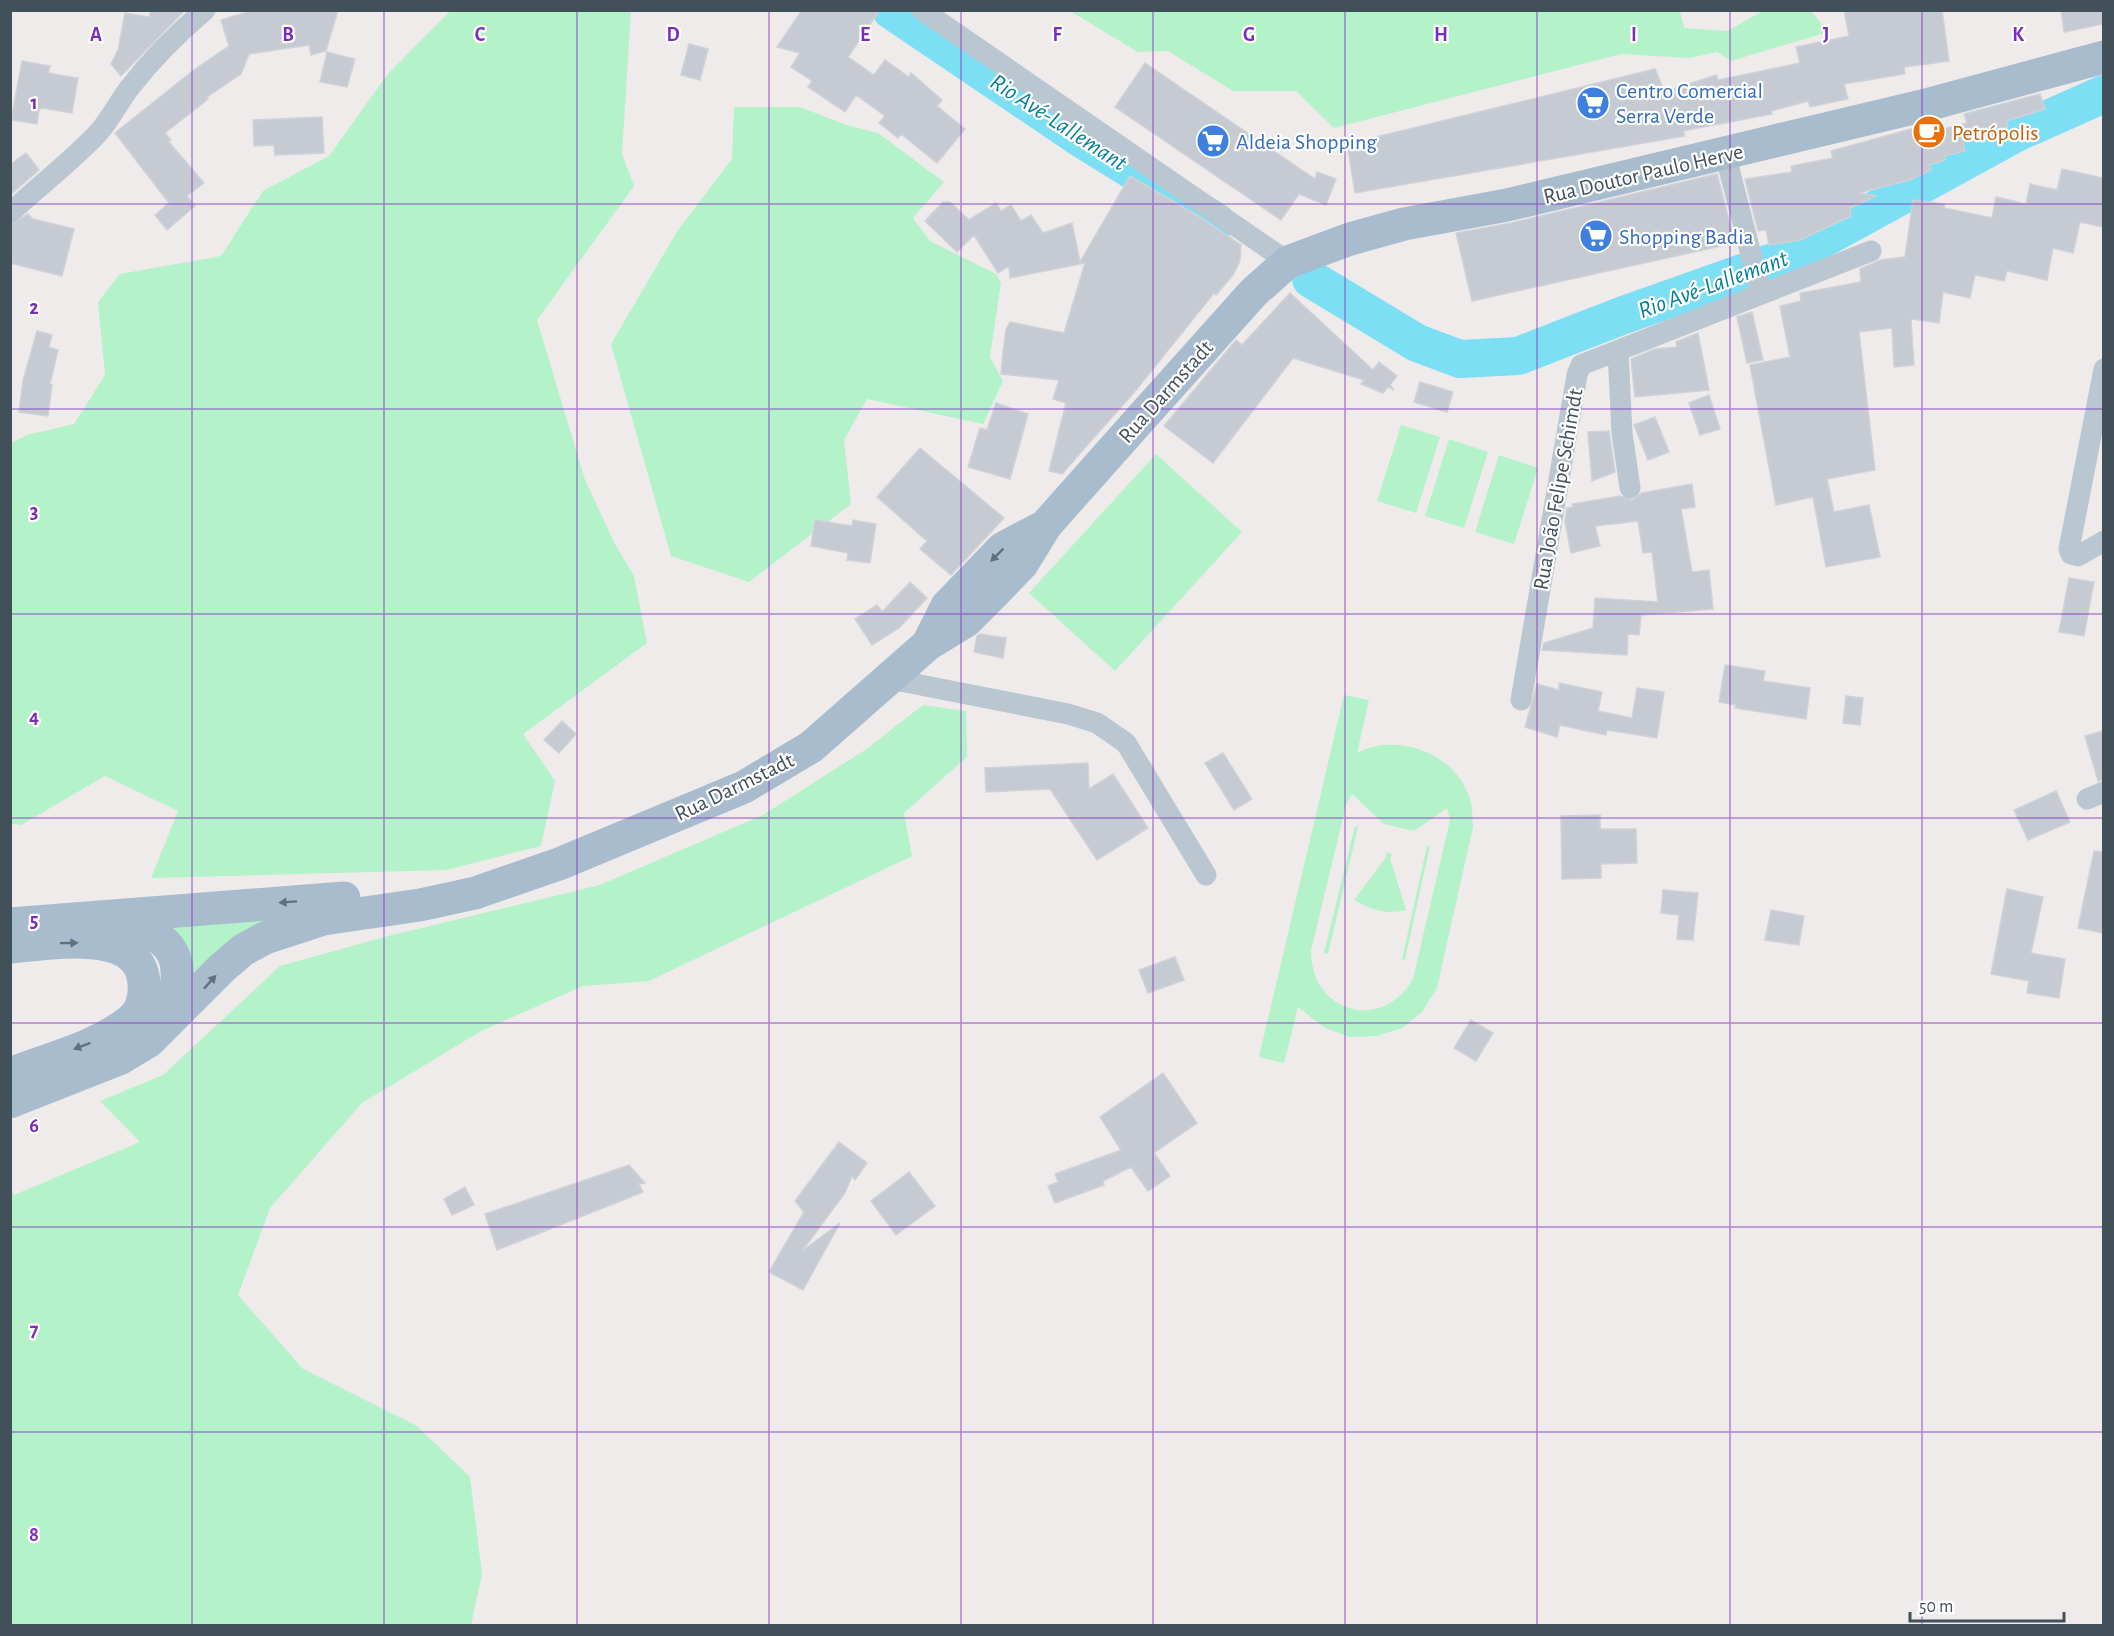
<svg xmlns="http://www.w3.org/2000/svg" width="2114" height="1636" font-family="'Alegreya Sans',sans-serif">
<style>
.green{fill:#b4f2c9;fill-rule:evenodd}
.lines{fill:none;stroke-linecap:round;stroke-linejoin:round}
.river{stroke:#7cdff3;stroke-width:38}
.building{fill:#c6cad2;stroke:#cfd2d8;stroke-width:1.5}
.minor{stroke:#bac7d0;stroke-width:21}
.primary{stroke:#a8bcce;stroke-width:33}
.oneway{fill:#61707d}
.grid{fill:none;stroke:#7b2cbf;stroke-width:1.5;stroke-opacity:0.55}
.labels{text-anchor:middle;stroke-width:4.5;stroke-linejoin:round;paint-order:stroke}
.shop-label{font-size:22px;fill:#366cbe;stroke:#fff;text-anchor:start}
.food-label{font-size:22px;fill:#c56008;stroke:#fff;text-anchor:start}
.street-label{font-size:22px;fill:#42505a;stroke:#fff}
.water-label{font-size:24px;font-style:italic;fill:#037e98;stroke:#fff}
.grid-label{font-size:20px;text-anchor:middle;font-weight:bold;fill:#7b2cbf;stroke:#fff;stroke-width:4.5;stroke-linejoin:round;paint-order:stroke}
</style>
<rect width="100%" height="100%" fill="#efebeb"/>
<!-- green -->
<path class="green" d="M450 11H631L622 154 634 186 537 320 585 480 615 544 634 576 647 643 523 734 555 781 541 846 446 870 151 878 178 811 105 776 21 825 11 824V443L27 435 74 424 105 375 98 302 120 274 221 256 263 191 329 156 387 75Z
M1680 11 1684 28 1727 31 1763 11 1804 10 1812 12 1828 32 1731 61 1717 52 1689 58 1621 54 1334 128 1296 91H1233L1168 51 1138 52 1070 11Z
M734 107H800L846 125 878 133 944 182 913 218 930 241 996 274 1001 283 990 357 1003 381 983 424 867 399 844 440 851 504 749 582 671 556 611 344 678 230 732 159Z
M1401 425 1440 437 1416 513 1377 501Z
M1449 439 1488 452 1464 528 1425 516Z
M1156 454 1242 532 1115 671 1029 593Z
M1499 455 1538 468 1514 544 1475 532Z
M1344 695 1369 700 1357 753C1398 731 1460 755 1471 803 1473 811 1472 819 1473 827L1437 988 1422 1012 1402 1028 1377 1036 1350 1037 1325 1028 1298 1007 1284 1063 1259 1057ZM1352 794 1384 824 1414 831 1447 808 1450 820 1413 979C1382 1033 1311 1013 1311 951L1346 805Z
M923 705 966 711 967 757 904 813 912 856 649 981 583 986 481 1031 362 1103 270 1208 238 1295 303 1369 417 1426 470 1477 482 1574 471 1625H11V1190L14 1195 140 1142 100 1101 163 1075 280 966 388 936 600 885 763 815 865 750Z
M1355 826 1358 827 1328 954 1324 953Z
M1427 846H1430L1405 960 1402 959Z
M1387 852 1392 854 1390 858 1406 910C1386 915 1372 910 1354 900L1386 857Z
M321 909 195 983 156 920Z"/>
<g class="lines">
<!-- river -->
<path class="river" d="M891 10 1079 137 1216 222
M1311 279 1417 343 1460 359 1518 356 1621 316 1793 255 2016 133 2104 94"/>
</g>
<!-- building -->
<path class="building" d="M151 10H185L121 76 111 64 118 50 125 13 149 17Z
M254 10H338L326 51 311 55 309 45 249 54 241 74 207 97 208 99 165 133 171 140 168 141 204 183 187 196 195 206 167 230 155 215 169 203 115 133 195 69 229 46 221 20Z
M802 10H880L848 57 874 75 885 60 909 77 911 73 942 100 937 106 965 129 937 163 901 134 898 138 879 123 885 116 856 95 845 112 808 87 812 81 791 67 800 53 777 47Z
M1844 10H1942L1949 61 1904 67 1905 74 1844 84 1848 99 1810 107 1808 101 1771 111 1772 114 1683 131 1685 136 1355 193 1347 144 1655 69 1665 92 1716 75 1718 80 1800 63 1796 47 1849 36Z
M2061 10H2103V24L2064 32Z
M689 44 708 49 700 80 681 75Z
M327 52 355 59 347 87 320 82Z
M22 61 50 66 48 73 78 78 72 113 42 108 39 110 37 124 11 120Z
M1145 63 1315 179 1317 172 1336 179 1326 205 1299 194 1281 220 1115 107Z
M2040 94 2045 109 2006 121 2008 127 1963 141 1965 151 1944 156 1945 160 1929 165 1931 170 1910 180 1859 193 1876 196 1850 208 1851 216 1800 240 1769 245 1766 230 1758 231 1745 179 1792 172 1791 166 1833 158 1831 151 1918 127 1921 135 1967 123 1964 114Z
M322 117 324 153 275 155 274 145 254 146 253 120Z
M26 153 39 170 10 195V165Z
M2062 169 2103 178V227L2080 222 2073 253 2053 248 2047 280 2007 271 2004 281 1975 275 1970 298 1943 292 1939 323 1911 319 1914 365 1894 367 1892 328 1859 332 1875 470 1827 479 1834 512 1869 505 1880 557 1826 567 1813 497 1776 505 1750 365 1790 357 1780 306 1801 301 1800 293 1861 282 1860 269 1880 260 1905 257 1913 200 1944 204V208L1992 218 1996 197 2026 204 2030 184 2057 190Z
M1717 174 1735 243 1472 301 1456 233 1511 223Z
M1130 176 1200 217 1241 245 1240 261 1233 275 1216 295 1214 293 1137 389 1062 474 1049 471 1066 403 1053 399 1059 380 1001 374 1003 352 1006 329 1010 322 1064 333 1085 263 1010 278 1009 266 998 273 974 235 957 252 925 221 943 202H950L969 220 996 203 1001 211 1011 205 1021 221 1031 215 1043 233 1072 223 1080 262Z
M28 214 33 219 74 229 62 276 10 263V225Z
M1290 293 1373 370 1379 362 1397 376 1390 385 1394 390 1388 387 1383 393 1361 384 1364 380 1293 358 1213 463 1164 426 1236 340 1242 345Z
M1752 312 1763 360 1747 363 1737 317Z
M37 331 52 335 49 347 58 350 50 384 52 385 48 416 19 412 23 381Z
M1698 333 1709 390 1635 397 1631 359 1655 349 1677 347 1676 342Z
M1420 382 1453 392 1447 412 1414 402Z
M1709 395 1720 429 1700 435 1689 403Z
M996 403 1028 414 1010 479 968 467 980 428 987 430Z
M1655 417 1669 452 1648 460 1634 425Z
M1609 431 1615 472 1592 481 1588 432Z
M920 448 1004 518 951 575 920 549 927 541 877 497Z
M1692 484 1695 507 1681 509 1684 526 1692 572 1709 570 1713 609 1641 615 1639 635 1628 634 1627 655 1542 650 1544 643 1593 628 1595 598 1658 602 1652 552 1643 553 1638 521 1595 526 1600 546 1571 553 1565 522 1567 508 1573 507 1572 504 1620 496 1632 500 1642 493Z
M815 520 852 526 853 520 876 524 870 563 847 560 848 553 811 546Z
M2069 578 2094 582 2084 636 2059 632Z
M910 582 927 598 899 628 872 645 855 619 877 605 882 612Z
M980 634 1006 638 1003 658 974 652 977 636Z
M1725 665 1765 671 1763 681 1810 688 1806 719 1735 708 1736 705 1719 702Z
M1559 683 1602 692 1598 711 1632 718 1637 688 1664 692 1657 738 1607 730 1606 735 1560 725 1557 737 1525 727 1537 684 1559 690Z
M1846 696 1863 698 1860 725 1843 723Z
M562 721 576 734 559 753 544 740Z
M2103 731V780L2098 781 2085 736Z
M1223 753 1252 799 1234 810 1205 763Z
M1088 763 1089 789 1113 774 1148 828 1097 860 1050 789 986 792 985 768Z
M2056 791 2070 822 2028 840 2014 810Z
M1600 815V829H1636L1637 863 1601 864V878L1562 879 1561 816Z
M2094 851 2103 852V933L2078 928Z
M2007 889 2043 897 2031 953 2065 959 2059 998 2027 993 2029 981 1991 974Z
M1663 890 1698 893 1693 940 1677 939 1679 915 1661 913Z
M1771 910 1804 916 1799 945 1765 940Z
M1175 957 1184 980 1148 993 1139 970Z
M1471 1020 1493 1033 1476 1061 1454 1048Z
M1163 1073 1197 1123 1154 1153 1170 1176 1148 1191 1131 1167 1103 1181 1104 1185 1055 1203 1048 1186 1058 1182 1055 1174 1121 1150 1100 1117Z
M839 1142 867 1163 855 1180 852 1176 845 1193 802 1251 840 1223 803 1290 769 1272 804 1212 795 1201Z
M629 1165 645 1183 639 1184 643 1192 497 1250 485 1214Z
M909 1172 935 1206 896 1235 871 1201Z
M465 1187 474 1205 452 1215 444 1199Z"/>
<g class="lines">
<!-- minor -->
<path class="minor" d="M922 10 1288 262
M1725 153 1761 294
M10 213C40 185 72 161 99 132 111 118 119 101 131 86 152 59 178 33 205 10
M1618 351 1622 433 1630 488
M2104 369 2069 549 2071 554 2078 556 2104 541
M890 679 1068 714 1097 723 1126 743 1206 875
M1521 700 1577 375 1581 365 1871 251
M2087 799 2104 792"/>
<!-- primary -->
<path class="primary" d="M928 644 947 606 1003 548 1045 526
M115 917C180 940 187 958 168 1022
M10 924 344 898
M10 947C49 944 140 926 144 983 145 996 142 1011 131 1020 98 1047 50 1058 10 1074
M10 1102 119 1059 149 1041 222 968 243 950 265 938 323 919 420 905 475 893 559 864 744 787 811 747 927 645 966 621 996 591 1022 564 1046 525 1142 417 1254 292 1288 262 1350 239 1404 224 1507 205 1930 104 2104 57"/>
</g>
<!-- one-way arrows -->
<defs><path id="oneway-solid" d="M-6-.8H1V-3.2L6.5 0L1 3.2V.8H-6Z" transform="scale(1.5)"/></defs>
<g class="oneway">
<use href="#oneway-solid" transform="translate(997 555) rotate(135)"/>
<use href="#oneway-solid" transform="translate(288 902) rotate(176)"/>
<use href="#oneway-solid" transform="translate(69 943) rotate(-1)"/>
<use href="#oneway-solid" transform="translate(210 982) rotate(-48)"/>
<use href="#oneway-solid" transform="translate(82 1046) rotate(159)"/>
</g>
<!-- grid -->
<path class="grid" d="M192 10V1626M384 10V1626M577 10V1626M769 10V1626M961 10V1626M1153 10V1626M1345 10V1626M1537 10V1626M1730 10V1626M1922 10V1626M10 204H2104M10 409H2104M10 614H2104M10 818H2104M10 1023H2104M10 1227H2104M10 1432H2104"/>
<!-- icons -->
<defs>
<g id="supermarket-disc" transform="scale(1.725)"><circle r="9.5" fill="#3f7fe0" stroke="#fff"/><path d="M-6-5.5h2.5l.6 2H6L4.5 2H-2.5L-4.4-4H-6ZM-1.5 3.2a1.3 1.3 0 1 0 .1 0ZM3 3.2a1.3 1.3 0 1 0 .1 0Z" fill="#fff"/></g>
<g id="cafe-disc" transform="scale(1.725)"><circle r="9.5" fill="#e8710a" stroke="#fff"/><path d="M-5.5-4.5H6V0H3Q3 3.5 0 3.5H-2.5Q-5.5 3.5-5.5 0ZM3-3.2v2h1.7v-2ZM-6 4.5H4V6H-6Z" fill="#fff"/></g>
</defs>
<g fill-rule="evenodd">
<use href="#supermarket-disc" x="1593" y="103"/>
<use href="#cafe-disc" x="1929" y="132"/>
<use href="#supermarket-disc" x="1213" y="141"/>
<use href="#supermarket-disc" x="1596" y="236"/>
</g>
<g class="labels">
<!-- shop labels -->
<g class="shop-label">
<text x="1616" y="98">Centro Comercial<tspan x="1616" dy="25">Serra Verde</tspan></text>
<text x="1236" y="149">Aldeia Shopping</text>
<text x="1619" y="244">Shopping Badia</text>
</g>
<!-- food labels -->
<g class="food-label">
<text x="1952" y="140">Petrópolis</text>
</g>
<!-- street labels -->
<g class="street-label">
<text transform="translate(1643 173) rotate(-13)" y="8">Rua Doutor Paulo Herve</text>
<text transform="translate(1165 391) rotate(-48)" y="8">Rua Darmstadt</text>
<text transform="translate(1557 489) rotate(-80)" y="8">Rua João Felipe Schimdt</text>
<text transform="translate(734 786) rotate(-26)" y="8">Rua Darmstadt</text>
</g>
<!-- water labels -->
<g class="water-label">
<text transform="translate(1059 122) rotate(33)" y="8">Rio Avé‐Lallemant</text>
<text transform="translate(1713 284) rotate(-20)" y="8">Rio Avé‐Lallemant</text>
</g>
</g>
<g class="grid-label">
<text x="96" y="41">A</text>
<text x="288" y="41">B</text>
<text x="480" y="41">C</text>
<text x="673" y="41">D</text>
<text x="865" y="41">E</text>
<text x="1057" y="41">F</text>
<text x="1249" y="41">G</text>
<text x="1441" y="41">H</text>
<text x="1634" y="41">I</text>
<text x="1826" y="41">J</text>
<text x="2018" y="41">K</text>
<text x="34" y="109">1</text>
<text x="34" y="314">2</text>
<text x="34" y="518">3</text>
<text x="34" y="723">4</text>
<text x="34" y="927">5</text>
<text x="34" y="1132">6</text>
<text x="34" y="1336">7</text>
<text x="34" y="1541">8</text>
</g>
<!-- border -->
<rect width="2114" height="1636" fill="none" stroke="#42505a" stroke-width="24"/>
<!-- scale -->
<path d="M1910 1612v9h154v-9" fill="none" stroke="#42505a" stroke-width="3"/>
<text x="1919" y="1612" font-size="18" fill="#42505a" stroke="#ffffff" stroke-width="4.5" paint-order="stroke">50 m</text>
</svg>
